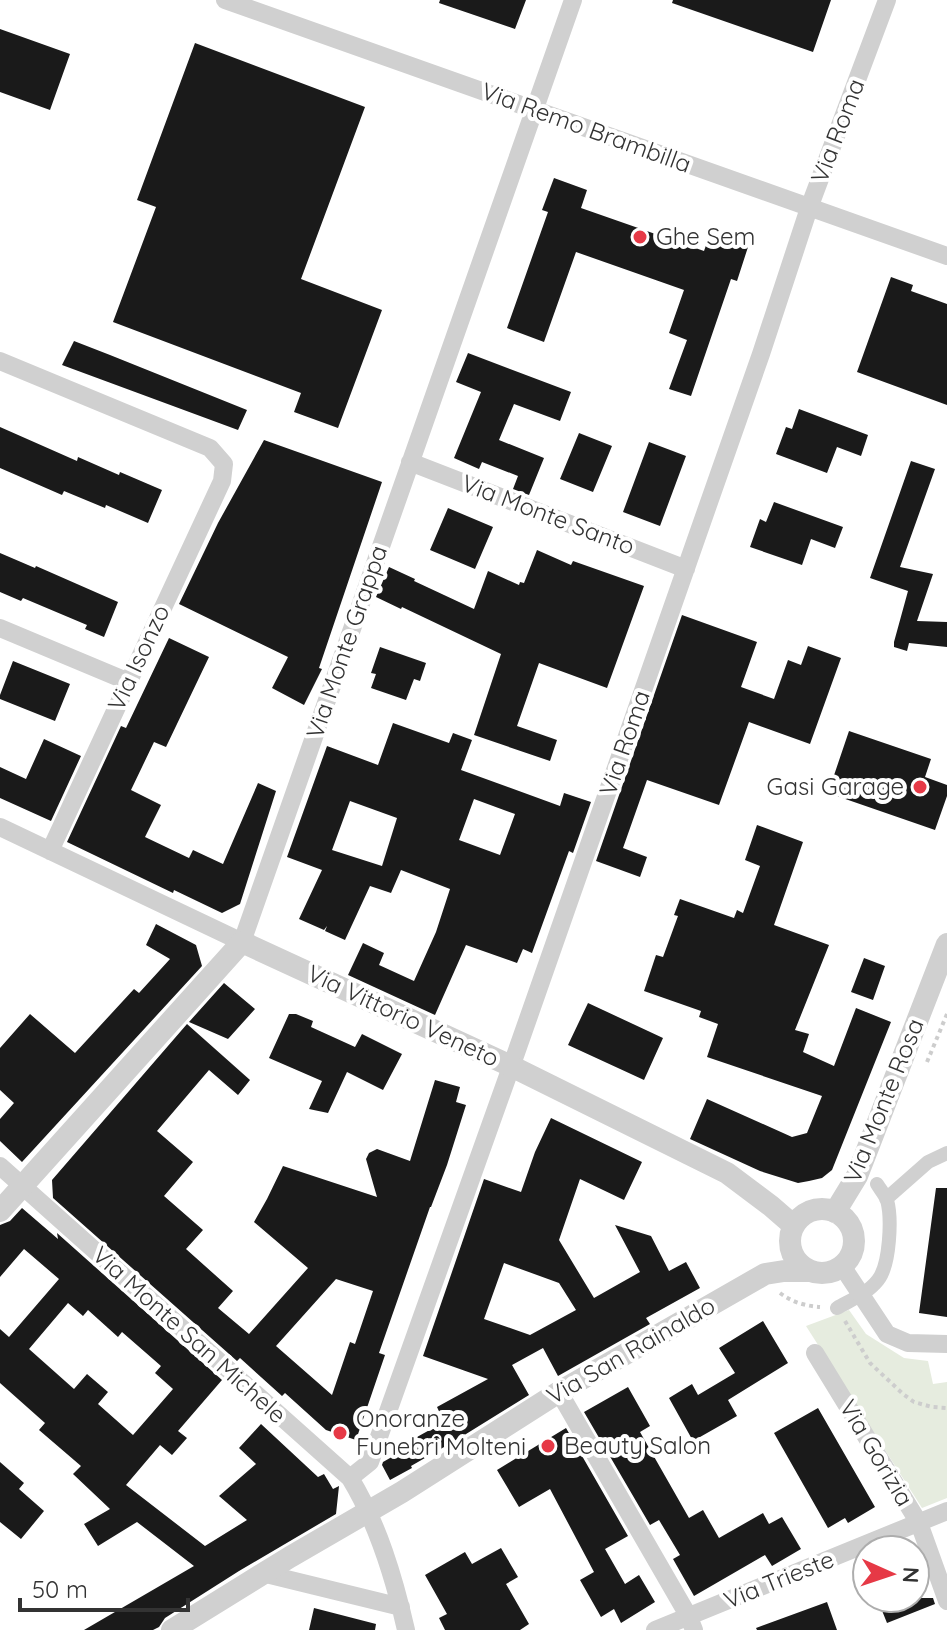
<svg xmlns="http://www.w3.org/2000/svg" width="947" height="1630" font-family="Quicksand,sans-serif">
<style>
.green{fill:#e6ecdf}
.building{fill:#1a1a1a;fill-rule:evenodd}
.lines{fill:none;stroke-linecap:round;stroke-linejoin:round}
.path{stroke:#cdcdcd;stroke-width:4;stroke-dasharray:4 4;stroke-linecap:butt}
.pedestrian{stroke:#d0d0d0;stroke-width:14}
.minor{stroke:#d0d0d0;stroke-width:18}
.tertiary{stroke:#d0d0d0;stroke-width:22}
.poi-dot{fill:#e63946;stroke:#fff;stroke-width:3}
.labels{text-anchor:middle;stroke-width:8;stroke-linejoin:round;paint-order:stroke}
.street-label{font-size:24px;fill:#333;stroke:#fff}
.poi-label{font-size:24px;fill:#333;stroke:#fff;text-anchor:start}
</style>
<rect width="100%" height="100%" fill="#fff"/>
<!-- green -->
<path class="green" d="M849 1310 866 1334 904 1358 928 1361 933 1384 947 1382V1498L922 1508 806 1326Z"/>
<!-- building -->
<path class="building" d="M440 0H526L515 29 439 3Z
M673 0H831L813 52 672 3Z
M0 29 70 54 50 110 0 92Z
M195 43 365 107 301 279 382 310 338 428 294 412 301 393 113 322 156 207 137 200Z
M554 178 587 190 581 208 704 251 710 234 748 247 737 281 731 279 691 396 669 389 687 340 669 333 684 290 576 252 544 342 507 328 548 212 542 210Z
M891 277 913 285 911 291 947 304V405L857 372Z
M74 341 110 355 247 410 238 430 62 365Z
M468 353 571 392 560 421 514 404 499 440 544 458 529 495 513 489 518 476 482 462 479 469 454 458 481 392 456 382Z
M799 409 868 435 861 456 837 447 827 473 776 454 786 427 792 429Z
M0 427 77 461 78 457 119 475 120 472 162 490 148 523 106 505 105 508 64 491 62 495 0 468Z
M579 433 612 446 593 492 560 479Z
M264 440 382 482 319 668 322 669 304 705 272 688 288 657 179 604 218 523Z
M649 442 686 456 660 526 623 512Z
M911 461 935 469 900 567 933 574 917 621 947 622V647L909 643 907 651 894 647V642L908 591 870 578Z
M774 502 843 527 835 548 811 539 802 565 750 547 760 519 766 522Z
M448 508 493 527 475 569 430 550Z
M537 550 571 565 573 561 644 586 607 688 539 663 517 726 557 740 550 761 474 735 501 654 402 607 401 609 376 597 389 567 415 579 414 581 474 609 488 571 519 585 520 582 524 583Z
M0 553 35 568 36 566 118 602 104 637 85 629 87 625 23 598 21 601 0 592Z
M682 615 757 642 741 687 774 699 788 660 801 665 808 646 841 658 810 744 749 722 719 805 647 780 623 848 647 857 640 877 596 861Z
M169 638 209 657 166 747 154 742 131 790 161 805 145 837 189 858 193 850 223 864 258 783 276 791 240 904 222 913 174 890 173 893 67 842 121 726 126 728Z
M380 647 426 663 420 681 414 679 406 700 371 688 376 674 371 673Z
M13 661 70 684 55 721 0 699V695Z
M393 723 449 743 453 733 472 740 461 770 560 806 564 793 591 802 573 853 569 851 532 953 523 949 517 963 466 945 435 1015 348 975 363 943 384 953 379 965 414 981 436 932 450 889 401 870 391 893 370 886 345 940 325 931 327 926 324 930 299 919 322 870 287 857 327 746 378 765ZM474 799 515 814 500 855 459 840ZM350 801 397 818 382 866 332 850Z
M849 731 931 759 925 777 947 785V796L935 830 828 793Z
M44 739 81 756 51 821 0 798V767L26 779Z
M757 825 803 842 774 925 829 945 795 1030 809 1034 803 1052 834 1066 856 1008 891 1022 832 1170 822 1178 809 1181 798 1183 760 1171 690 1139 707 1099 792 1137 807 1133 822 1096 707 1057 718 1024 699 1017 701 1011 644 991 656 955 663 957 678 916 674 915 680 899 734 918 737 910 743 913 760 866 745 860Z
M156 924 196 945 202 966 22 1162 0 1141V1119L14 1103 0 1090V1048L30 1014 75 1053 134 989 139 993 170 959 146 945Z
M864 958 885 966 873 1000 851 992Z
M224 983 255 1009 228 1039 189 1022Z
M588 1003 663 1038 644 1080 568 1045Z
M289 1014H296L313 1021 311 1027 355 1047 362 1034 402 1054 383 1090 347 1072 328 1113 309 1109 322 1081 269 1058Z
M187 1024 250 1080 238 1095 209 1070 157 1131 193 1162 164 1196 203 1230 186 1249 233 1291 218 1308 249 1334 308 1268 254 1222 267 1199 283 1166 377 1197 366 1159 369 1153 377 1149 410 1161 435 1080 460 1087 456 1102 466 1105 447 1165 431 1207H430L379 1353 385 1355 356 1440 326 1430 285 1393 282 1396 240 1358 237 1361 53 1198 52 1180ZM336 1279 373 1291 355 1344 350 1342 332 1395 276 1346Z
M551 1118 642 1162 624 1200 580 1179 559 1240 594 1298 640 1272 615 1225 651 1236 669 1271 686 1262 700 1288 646 1318 650 1324 558 1376 543 1348 512 1365 529 1395 458 1439 411 1466 412 1468 390 1480 382 1465 383 1462 411 1446 408 1442 444 1422 437 1407 488 1379 423 1356 484 1179 521 1192 535 1152ZM504 1263 559 1283 576 1310 530 1335 484 1319Z
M936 1188H947V1317L919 1313Z
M22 1208 58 1239 57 1233 222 1380 178 1431 187 1438 172 1455 160 1445 126 1485 205 1546 247 1520 219 1496 256 1464 239 1448 261 1424 318 1477 324 1474 333 1489 339 1486 336 1514 239 1571 165 1618 159 1627 153 1630H84L194 1566 137 1522 98 1546 84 1524 110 1509 73 1474 81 1466 39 1430 45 1423 0 1383V1329L9 1337 59 1279 24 1249 0 1277V1225L10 1221ZM68 1303 83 1316 88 1310 118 1337 122 1332 161 1366 155 1373 173 1389 133 1435 98 1404 108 1392 87 1374 74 1389 29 1349Z
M763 1321 788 1363 728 1400 737 1416 693 1441 669 1398 692 1384 698 1395 735 1373 719 1348Z
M628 1387 650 1426 640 1432 689 1518 703 1510 719 1538 763 1513 769 1524 782 1517 801 1549 772 1566 765 1555 694 1596 673 1559 680 1555 659 1520 650 1525 584 1412Z
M818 1408 875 1507 848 1523 845 1518 828 1528 774 1433Z
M566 1428 628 1536 605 1549 625 1584 639 1575 655 1602 621 1623 614 1609 601 1617 580 1580 594 1572 550 1489 519 1507 497 1470Z
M0 1462 24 1483 19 1489 44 1511 21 1539 0 1522Z
M501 1548 518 1577 506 1584 529 1624 520 1630H445L439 1618 447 1614 425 1575 465 1552 472 1564Z
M877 1598H933L935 1604 887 1623Z
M827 1602 837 1630H757L756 1628Z
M314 1608 376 1624 375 1630H309Z"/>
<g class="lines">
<!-- path -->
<path class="path" d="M927 1062 947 1014
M780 1293C792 1302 805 1306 820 1307
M845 1321 870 1363 903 1394 914 1402 932 1407 947 1408"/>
<!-- pedestrian -->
<path class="pedestrian" d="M886 1199 928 1162 947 1153
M837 1308C851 1300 868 1293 878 1280 890 1265 892 1218 887 1200 885 1195 880 1189 877 1184"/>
<!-- minor -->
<path class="minor" d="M225 0 947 256
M0 361 210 448 224 464 222 481 50 851
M410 462 686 569
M0 628 129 682
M0 827 242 942 573 0
M0 1166 350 1478C378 1524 394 1577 406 1630
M842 1266 887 1334 908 1343 947 1344
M815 1353 919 1523 947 1601
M559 1392 689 1617 694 1630
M350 1478 370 1462 516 1053 761 354 809 208 887 0
M266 1574 401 1607
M655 1630 947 1511"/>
<!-- tertiary -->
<path class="tertiary" d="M790 1241a32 32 0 1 1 64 0a32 32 0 1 1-64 0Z
M0 1211 242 942 511 1066 727 1173 771 1206 794 1226
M835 1212 857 1176 947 944
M172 1630 290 1557 402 1492 559 1392 765 1274 784 1271H811"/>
</g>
<!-- markers -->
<g class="poi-dot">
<circle cx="640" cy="237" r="8"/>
<circle cx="920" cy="787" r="8"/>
<circle cx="340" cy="1433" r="8"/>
<circle cx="548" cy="1446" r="8"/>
</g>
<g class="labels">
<!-- street labels -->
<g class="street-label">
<text transform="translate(586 128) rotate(20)" y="8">Via Remo Brambilla</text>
<text transform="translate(838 131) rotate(-69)" y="8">Via Roma</text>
<text transform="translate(548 515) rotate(21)" y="8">Via Monte Santo</text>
<text transform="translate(347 642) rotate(-71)" y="8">Via Monte Grappa</text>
<text transform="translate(139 658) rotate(-65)" y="8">Via Isonzo</text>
<text transform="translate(625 743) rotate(-71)" y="8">Via Roma</text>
<text transform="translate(403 1016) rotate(25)" y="8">Via Vittorio Veneto</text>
<text transform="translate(884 1101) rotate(-68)" y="8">Via Monte Rosa</text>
<text transform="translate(189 1335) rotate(42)" y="8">Via Monte San Michele</text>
<text transform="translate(631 1351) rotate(-30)" y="8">Via San Rainaldo</text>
<text transform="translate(876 1453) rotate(59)" y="8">Via Gorizia</text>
<text transform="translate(779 1580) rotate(-22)" y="8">Via Trieste</text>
</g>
<!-- poi labels -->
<g class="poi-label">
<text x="656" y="245">Ghe Sem</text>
<text x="904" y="795" text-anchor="end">Gasi Garage</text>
<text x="356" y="1427">Onoranze<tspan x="356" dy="28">Funebri Molteni</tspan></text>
<text x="564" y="1454">Beauty Salon</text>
</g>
</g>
<!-- north arrow -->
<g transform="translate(891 1574) rotate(93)"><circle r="38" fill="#ffffff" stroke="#adadad" stroke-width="2"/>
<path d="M0-6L14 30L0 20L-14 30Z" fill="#e63946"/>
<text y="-12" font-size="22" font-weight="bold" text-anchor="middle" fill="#333333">N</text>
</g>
<!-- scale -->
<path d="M20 1598v12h168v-12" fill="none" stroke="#333333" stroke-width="4"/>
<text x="32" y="1598" font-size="24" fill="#333333" stroke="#ffffff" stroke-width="6" paint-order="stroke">50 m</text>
</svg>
